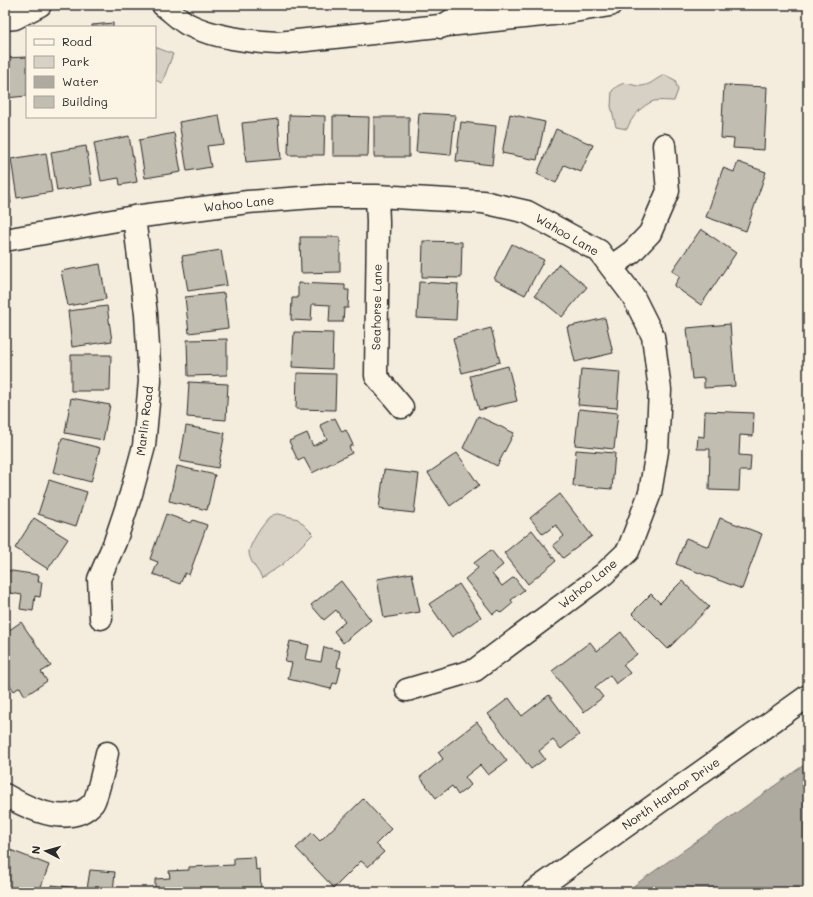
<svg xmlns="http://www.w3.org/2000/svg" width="813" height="897" font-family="Mali,sans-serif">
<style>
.green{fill:#d6d1c4;stroke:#807e78}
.water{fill:#afaaa0;stroke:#7a7771}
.building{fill:#c2bdb1;stroke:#2b2b2b}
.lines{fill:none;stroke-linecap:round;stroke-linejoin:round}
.minor-casing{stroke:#2b2b2b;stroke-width:25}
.major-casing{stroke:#2b2b2b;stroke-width:25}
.minor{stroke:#fcf5e5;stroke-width:22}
.major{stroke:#fcf5e5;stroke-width:22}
.labels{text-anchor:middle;stroke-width:3.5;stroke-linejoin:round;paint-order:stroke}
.street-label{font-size:12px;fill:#2b2b2b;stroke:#fcf5e5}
</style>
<rect width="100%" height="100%" fill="#f4edde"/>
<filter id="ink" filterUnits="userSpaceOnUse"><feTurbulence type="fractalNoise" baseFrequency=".025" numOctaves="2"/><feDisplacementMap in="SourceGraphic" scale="8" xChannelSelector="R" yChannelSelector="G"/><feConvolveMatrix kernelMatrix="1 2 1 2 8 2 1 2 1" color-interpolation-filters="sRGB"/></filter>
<g filter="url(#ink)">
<!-- green -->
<path class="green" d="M155 47 173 54 162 83 155 80Z
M665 75 675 80 678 90 674 101C668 101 659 100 654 101 642 105 631 118 627 129L616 127 611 106 612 91C627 75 632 90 646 85 653 83 656 78 665 75Z
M279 514 298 519 313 534 283 564 262 578C258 570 249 561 249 552 249 545 266 518 273 515 275 514 277 514 279 514Z"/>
<!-- water -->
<path class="water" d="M808 762V892H625Z"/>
<!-- building -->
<path class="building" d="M113 23V27H92V25Z
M27 57V96L5 98V58Z
M724 85 767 87 764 150 733 148 734 139 721 138Z
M419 113 455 115 451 155 416 152Z
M510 114 545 122 537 160 502 153Z
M219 115 224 144 207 146 211 167 187 171 179 122Z
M289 115 325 116 324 155H288Z
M333 116 369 117 368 156H333Z
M374 117H409V157H374Z
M278 119 281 159 246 162 242 123Z
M461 122 496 126 492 165 456 161Z
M556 129 593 145 581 172 564 165 556 183 537 174Z
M174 133 181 172 145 178 139 140Z
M129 136 137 182 120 185 119 178 101 181 94 143Z
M86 146 92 185 57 191 51 152Z
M46 153 52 192 17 198 11 159Z
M738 162 766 172 746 231 706 217 723 168 734 172Z
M5 166 11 203 5 204Z
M701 229 736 253 701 305 674 286 680 276 672 271Z
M300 237H340V272L301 273Z
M423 241 462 242 461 278 422 277Z
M512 244 544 260 525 295 494 279Z
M221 250 227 285 188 291 182 256Z
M100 264 106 299 68 306 61 271Z
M559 264 587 287 562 317 535 295Z
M419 282 458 284 456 320 417 318Z
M298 283 345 285V290H349L348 308H344L343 322H329L330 305 312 304 311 321 291 320 292 298H298Z
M224 293 228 328 189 333 185 297Z
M107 306 112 341 72 347 68 311Z
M605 318 613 353 575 362 567 327Z
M730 324 735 386 704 388V378L692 379 687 328Z
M491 328 500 362 462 373 453 338Z
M294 332 333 333 332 369 292 367Z
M227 339V375L188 376 187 340Z
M71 355H111L110 391H71Z
M508 366 517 401 479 410 470 376Z
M581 369 620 372 617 408 578 405Z
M297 373 336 374 335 410 296 409Z
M189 382 228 384 226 420 187 417Z
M71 398 110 405 103 440 65 433Z
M579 409 618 413 614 449 575 445Z
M705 411 754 413 753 436 740 435 739 455 751 456 750 471H740L739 491 709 490 710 449H697L698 436 704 437Z
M478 416 514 433 497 466 463 448Z
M335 418 342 432 346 430 353 445 349 447 352 453 312 473 304 458 298 461 289 441 307 433 313 446 327 439 320 425Z
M186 426 225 433 218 468 180 461Z
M62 438 100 448 91 482 53 472Z
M576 450 615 453 612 489 573 486Z
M457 453 479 485 450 506 428 473Z
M177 466 215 475 207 510 169 501Z
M384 470 419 474 414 513 379 509Z
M49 480 87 492 76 526 38 514Z
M560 494 592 536 563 558 553 545 564 536 556 525 543 534 530 518Z
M166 514 191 523 193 520 207 525 189 575 185 573 180 584 153 574 158 562 150 559Z
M34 518 68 539 48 569 15 548Z
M720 518 762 534 742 589 676 564 686 538 709 547Z
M532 530 556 561 528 584 504 553Z
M491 550 503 565 492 574 502 586 514 577 524 590 511 600 513 603 501 613 498 610 493 614 465 579 478 568 474 563Z
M5 570 39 575 38 582H42L40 597 35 596 33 611 20 609 22 595 5 592Z
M412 573 420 612 384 618 377 579Z
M341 581 371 620 343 643 334 631 345 622 336 610 324 620 311 605Z
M682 581 709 607 668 649 632 613 651 594 660 603Z
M459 584 481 617 452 637 429 604Z
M21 622 51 666 41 672 47 681 25 696 20 687 14 691 5 678V633Z
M621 632 637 654 623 665 630 673 616 684 610 675 595 687 603 697 584 712 552 671 590 642 597 651Z
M290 641 309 645 306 659 321 662 324 647 340 651 337 667 341 668 337 684 333 683 331 689 288 679 292 663 285 662Z
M549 695 579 735 561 749 553 740 539 751 545 759 531 769 488 714 509 698 522 716Z
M477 722 507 761 488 775 480 765 465 777 471 785 458 795 452 786 436 798 420 777 443 759 438 752Z
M363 799 391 829 376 844 384 852 368 867 361 861 334 888 296 848 312 833 320 841Z
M5 848 49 865 39 892H5Z
M255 857 256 870 260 869 261 892H155V879L170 878 169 871 189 870V867L234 865V858Z
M90 870 115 872 113 892H52V885L87 889Z"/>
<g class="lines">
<!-- minor casing -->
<g class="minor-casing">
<path id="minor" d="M163 5C171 11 179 19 187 24 212 37 251 42 278 43L562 13
M5 19 15 18 40 5
M377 196 378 222 376 376 402 407
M5 240 134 217 248 202 327 196H377L483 202 527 212 599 251 633 296 653 336 660 390 657 451 650 493 628 551 604 574 475 670 407 690
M611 267 632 252 650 233 668 191 664 145
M101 618 99 579 115 542 131 494 144 446 150 381 146 314 134 217
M5 795C29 809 70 829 93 803 97 798 105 762 107 753
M533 892 808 696"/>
</g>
<!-- major casing -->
<g class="major-casing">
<path id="major" d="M559 5 562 13 610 5
M441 27 476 5"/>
</g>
<!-- minor -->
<use href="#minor" class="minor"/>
<!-- major -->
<use href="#major" class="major"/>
</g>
</g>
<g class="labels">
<!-- street labels -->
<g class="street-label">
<text transform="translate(239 204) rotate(-6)" y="4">Wahoo Lane</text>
<text transform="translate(567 235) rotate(30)" y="4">Wahoo Lane</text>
<text transform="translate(377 307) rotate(-89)" y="4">Seahorse Lane</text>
<text transform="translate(145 421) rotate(-83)" y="4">Marlin Road</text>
<text transform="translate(588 584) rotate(-39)" y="4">Wahoo Lane</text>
<text transform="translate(671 794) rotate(-35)" y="4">North Harbor Drive</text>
</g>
</g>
<!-- margin -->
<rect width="813" height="897" fill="none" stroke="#fcf5e5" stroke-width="20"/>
<rect x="10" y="10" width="793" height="877" fill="none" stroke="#2b2b2b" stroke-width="1.5" filter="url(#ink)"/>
<!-- legend -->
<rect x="26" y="26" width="130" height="92" fill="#fcf5e5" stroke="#a8a49b"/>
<rect x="34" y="39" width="20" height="6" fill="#fcf5e5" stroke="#a8a49b"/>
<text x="62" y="46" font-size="12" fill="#2b2b2b">Road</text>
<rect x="34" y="56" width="20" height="12" fill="#d6d1c4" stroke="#a8a49b"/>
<text x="62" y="66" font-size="12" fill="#2b2b2b">Park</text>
<rect x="34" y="76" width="20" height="12" fill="#afaaa0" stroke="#a8a49b"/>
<text x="62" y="86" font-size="12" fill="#2b2b2b">Water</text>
<rect x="34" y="96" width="20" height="12" fill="#c2bdb1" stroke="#a8a49b"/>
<text x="62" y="106" font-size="12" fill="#2b2b2b">Building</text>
<!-- north arrow -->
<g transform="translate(46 851) rotate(276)" stroke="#fcf5e5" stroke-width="3" paint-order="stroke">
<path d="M0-3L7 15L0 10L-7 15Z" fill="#2b2b2b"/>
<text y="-6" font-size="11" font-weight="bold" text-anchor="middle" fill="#2b2b2b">N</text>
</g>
</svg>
